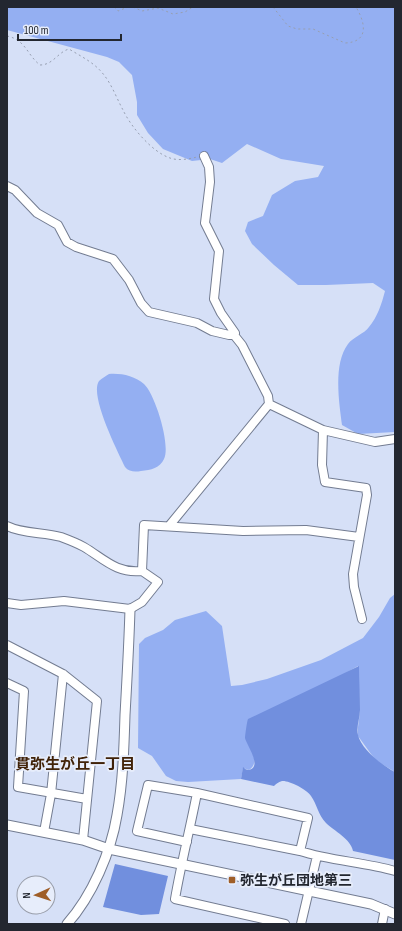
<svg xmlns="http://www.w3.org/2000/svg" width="402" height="931" font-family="'Sofia Sans Condensed','Noto Sans JP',sans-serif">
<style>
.green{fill:#94aff2}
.water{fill:#718fde}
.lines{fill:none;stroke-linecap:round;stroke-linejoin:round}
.minor-casing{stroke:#737c91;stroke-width:10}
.tertiary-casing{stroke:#737c91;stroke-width:11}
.path{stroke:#979fb1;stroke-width:1;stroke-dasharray:2 3;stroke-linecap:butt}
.minor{stroke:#fff;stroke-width:8}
.tertiary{stroke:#fff;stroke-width:9}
.poi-dot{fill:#9f5e28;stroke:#e7edfb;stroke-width:1.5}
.labels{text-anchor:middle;stroke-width:3.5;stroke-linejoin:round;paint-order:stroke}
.poi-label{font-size:14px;font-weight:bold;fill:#232730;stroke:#e7edfb;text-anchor:start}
.neighbourhood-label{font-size:15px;font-weight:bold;fill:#402208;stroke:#e7edfb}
</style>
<rect width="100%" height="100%" fill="#d6e0f7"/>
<!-- green -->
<path class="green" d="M7 7H395V432L358 434 342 425C339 402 333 364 348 344 353 337 364 334 369 327 377 318 382 303 385 291L373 283 326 285H298L274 265 252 244 245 231 248 222 263 216 272 195 295 181 318 177 324 166 281 159 247 144 222 163 210 159 192 161 163 149 148 133 137 115V102L132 75 119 62 107 57 7 30Z
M109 374C121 373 135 376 144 384 155 394 171 445 164 459 160 468 151 470 141 471 135 472 129 472 125 467 118 452 89 395 99 381 102 378 106 376 109 374Z
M395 594V772L377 761 371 754 358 736V727L360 712 358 666 247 729C246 731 246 734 246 736 247 747 262 761 249 770L243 768 241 779 188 782 176 781 166 776 152 756 138 748 139 644 145 638 163 630 175 620 206 611 222 626 231 686 242 685 267 679 321 660 363 638 379 617 390 598Z"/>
<!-- water -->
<path class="water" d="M359 666C359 680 360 695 360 710 360 718 356 727 358 735 361 749 383 766 395 772V860L353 851C351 839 334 831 326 823 318 815 317 804 311 796 307 789 288 780 282 781 278 782 276 784 274 786L241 779 243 767C245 769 246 770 249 770 263 767 246 744 245 738 245 736 247 721 248 719Z
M115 864 168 876 159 914 141 915 103 907Z"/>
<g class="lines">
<!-- minor casing -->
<g class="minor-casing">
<path id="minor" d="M204 156 209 167 210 182 205 223 219 251 214 299 221 313 235 333 234 335
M7 186 15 190 37 213 58 225 67 242 76 247 113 259 129 280 141 303 149 312 197 323 212 331 229 335H234L242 345 268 396 269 404 169 526
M269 404 323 430 375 442 395 439
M323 430 322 465 325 482 366 488 367 495 353 574 354 587 362 619
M7 526C23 534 44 532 61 537 69 540 77 543 84 547 104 559 117 574 142 571L158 582 142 602 130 609 64 601 21 605 7 603
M142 571 144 525 243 531 306 530 359 537
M7 645 63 674 97 701 83 840
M7 683 24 691 18 787 87 799
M190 829 300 851C331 861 364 862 395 871
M44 832 51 794 63 674
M187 842 137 831 148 785 197 793
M285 924 175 899C181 864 190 829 197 793L308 818 300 851
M301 924 317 856
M382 924 385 909"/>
</g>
<!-- tertiary casing -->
<g class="tertiary-casing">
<path id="tertiary" d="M7 825 83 840 109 849 371 904 395 914
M67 924C92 896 111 852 117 815 123 782 124 748 125 715 127 679 129 644 130 609"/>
</g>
<!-- path -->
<path class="path" d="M114 7 118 11 128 7
M133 7 142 11 158 8 173 14 185 12 193 7
M273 7 288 26 297 29H313L345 43C370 42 365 22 356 7
M7 36C26 40 27 55 40 65 53 65 58 52 69 49 82 57 95 63 104 75 112 85 117 99 123 110 131 127 152 152 170 158 178 161 189 159 197 157"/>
<!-- minor -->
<use href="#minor" class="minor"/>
<!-- tertiary -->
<use href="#tertiary" class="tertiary"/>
</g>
<!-- markers -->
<rect class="poi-dot" x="228" y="876" width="8" height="8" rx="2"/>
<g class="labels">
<!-- poi labels -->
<g class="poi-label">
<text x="240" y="885">弥生が丘団地第三</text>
</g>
<!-- neighbourhood labels -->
<g class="neighbourhood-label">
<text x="75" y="769">貫弥生が丘一丁目</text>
</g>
</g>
<!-- border -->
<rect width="402" height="931" fill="none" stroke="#232730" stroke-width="16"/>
<!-- north arrow -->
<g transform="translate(36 895) rotate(267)"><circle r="19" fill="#e7edfb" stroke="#999eaa"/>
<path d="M0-3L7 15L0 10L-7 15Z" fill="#9f5e28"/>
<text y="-6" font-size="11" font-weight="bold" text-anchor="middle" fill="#232730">N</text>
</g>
<!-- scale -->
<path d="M18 34v6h103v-6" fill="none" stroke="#232730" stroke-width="2"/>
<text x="24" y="34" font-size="12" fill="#232730" stroke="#e7edfb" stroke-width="3" paint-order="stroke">100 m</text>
</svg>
